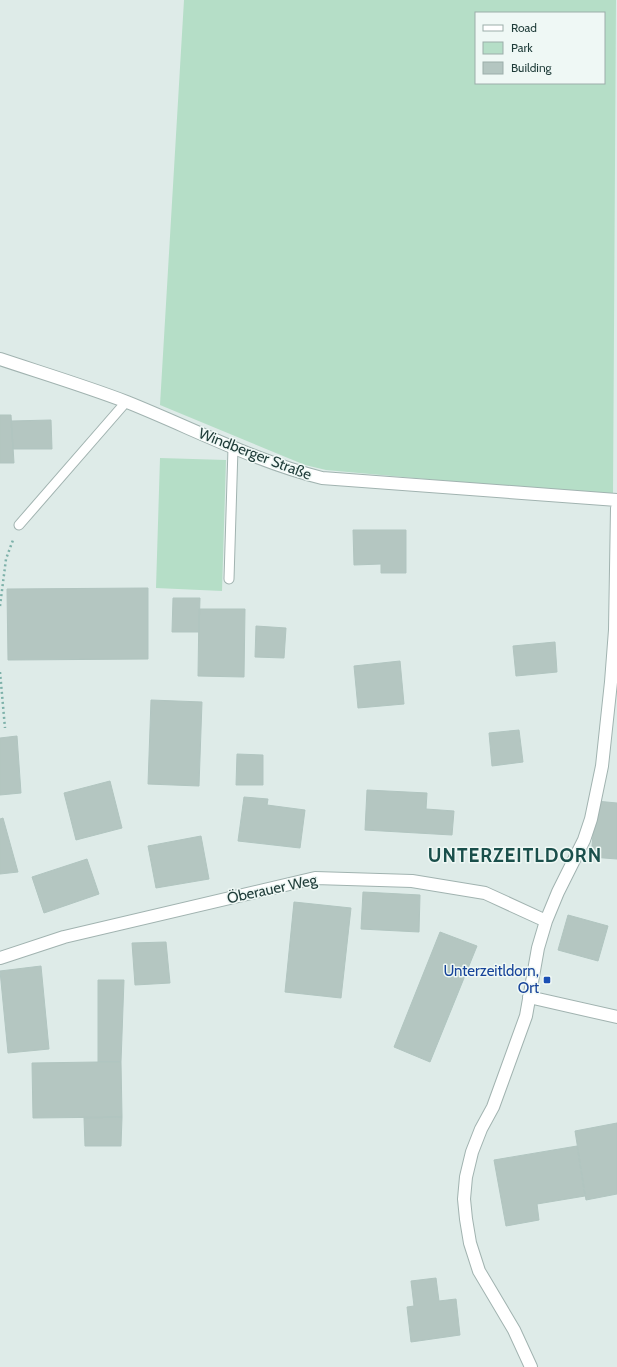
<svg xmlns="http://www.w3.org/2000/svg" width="617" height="1367" font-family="Cabin,sans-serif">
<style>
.green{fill:#b5dec7;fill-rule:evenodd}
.building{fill:#b4c6c1;stroke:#b1c5c0}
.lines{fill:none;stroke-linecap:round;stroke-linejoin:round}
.lane-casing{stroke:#a1b3b0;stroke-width:11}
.street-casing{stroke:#a1b3b0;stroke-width:14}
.path{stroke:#7db1a9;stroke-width:2.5;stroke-dasharray:2 3;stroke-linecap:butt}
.lane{stroke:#fff;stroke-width:9}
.street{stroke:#fff;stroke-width:12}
.transit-dot{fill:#1a4fb4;stroke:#eff8f5;stroke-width:1.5}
.labels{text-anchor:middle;stroke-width:3;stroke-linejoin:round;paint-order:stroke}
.street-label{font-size:15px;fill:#1f3c39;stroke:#eff8f5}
.transit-label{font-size:15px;fill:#164399;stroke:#eff8f5;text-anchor:end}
.district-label{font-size:19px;font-weight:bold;letter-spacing:1px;fill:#1a4f4b;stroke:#eff8f5}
</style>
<rect width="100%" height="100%" fill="#deebe8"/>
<!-- green -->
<path class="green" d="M184 0H616L613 496 326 470 305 465 160 405ZM476 13H604V83H476Z
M160 458 226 460 222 591 156 588Z"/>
<!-- building -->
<path class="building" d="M0 415H11L14 463H0Z
M51 420 52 449H13L11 421Z
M353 530H406V573H381V564L354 565Z
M148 588V659L8 660 7 589Z
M173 598H200L199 632H172Z
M199 609H245L244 677 198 676Z
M256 626 286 628 284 658 255 657Z
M555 642 557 672 516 676 513 646Z
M400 661 404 704 358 708 354 666Z
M151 700 202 702 199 786 148 784Z
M519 730 523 762 492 766 489 733Z
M17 736 21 793 0 795V738Z
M237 754 263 755V785H236Z
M110 781 122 828 76 840 64 793Z
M367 790 427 793 426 809 454 811 452 835 365 830Z
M244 797 268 799 267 805 305 810 300 848 238 841Z
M596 801 617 803V859L591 857Z
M3 818 18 872 0 874V819Z
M201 836 209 879 156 888 148 846Z
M87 859 99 894 44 913 32 877Z
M363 892 420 895 419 932 361 929Z
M294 902 351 908 341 998 285 992Z
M568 915 608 926 598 961 558 950Z
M440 932 477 946 430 1062 394 1047Z
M166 942 170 983 135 985 132 943Z
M41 966 49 1049 8 1053 0 971Z
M98 980H124L121 1062H98Z
M98 1062H121L122 1117 33 1118 32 1063Z
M122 1117 121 1146H85L84 1118Z
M617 1123V1194L586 1200 575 1131Z
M577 1146 585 1196 537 1204 539 1220 506 1226 494 1160Z
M436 1278 439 1301 456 1299 460 1335 411 1342 407 1307 414 1306 411 1281Z"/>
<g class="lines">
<!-- lane casing -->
<g class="lane-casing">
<path id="lane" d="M19 525 126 402
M229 579 233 448"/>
</g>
<!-- street casing -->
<g class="street-casing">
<path id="street" d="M0 359C42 373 85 386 127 402 192 428 254 461 322 478L617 500
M0 958 64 937 315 878 412 881 485 893 546 921
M529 997 617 1017
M531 1367 514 1330 479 1271 470 1243 466 1219 464 1199 466 1177 472 1152 481 1129 493 1107 526 1016 538 948 546 921 558 892 584 840 591 819 602 766 611 682 615 630 617 508"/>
</g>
<!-- path -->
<path class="path" d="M0 606 6 559 13 540
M0 672 5 728"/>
<!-- lane -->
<use href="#lane" class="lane"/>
<!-- street -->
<use href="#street" class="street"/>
</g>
<!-- markers -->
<rect class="transit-dot" x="543" y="976" width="8" height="8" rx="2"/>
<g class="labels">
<!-- street labels -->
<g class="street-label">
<text transform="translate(255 454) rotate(21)" y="5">Windberger Straße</text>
<text transform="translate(272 889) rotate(-12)" y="5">Öberauer Weg</text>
</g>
<!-- transit labels -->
<g class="transit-label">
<text x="539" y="976">Unterzeitldorn,<tspan x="539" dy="17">Ort</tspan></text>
</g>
<!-- district labels -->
<g class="district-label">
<text x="515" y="862">UNTERZEITLDORN</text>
</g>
</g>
<!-- legend -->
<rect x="475" y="12" width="130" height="72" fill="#eff8f5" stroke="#9cadaa"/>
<rect x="483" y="25" width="20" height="6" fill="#ffffff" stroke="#9cadaa"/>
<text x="511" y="32" font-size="12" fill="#1f3c39">Road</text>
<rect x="483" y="42" width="20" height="12" fill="#b5dec7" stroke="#9cadaa"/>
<text x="511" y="52" font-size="12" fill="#1f3c39">Park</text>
<rect x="483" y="62" width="20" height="12" fill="#b4c6c1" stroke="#9cadaa"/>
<text x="511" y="72" font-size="12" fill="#1f3c39">Building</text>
</svg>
